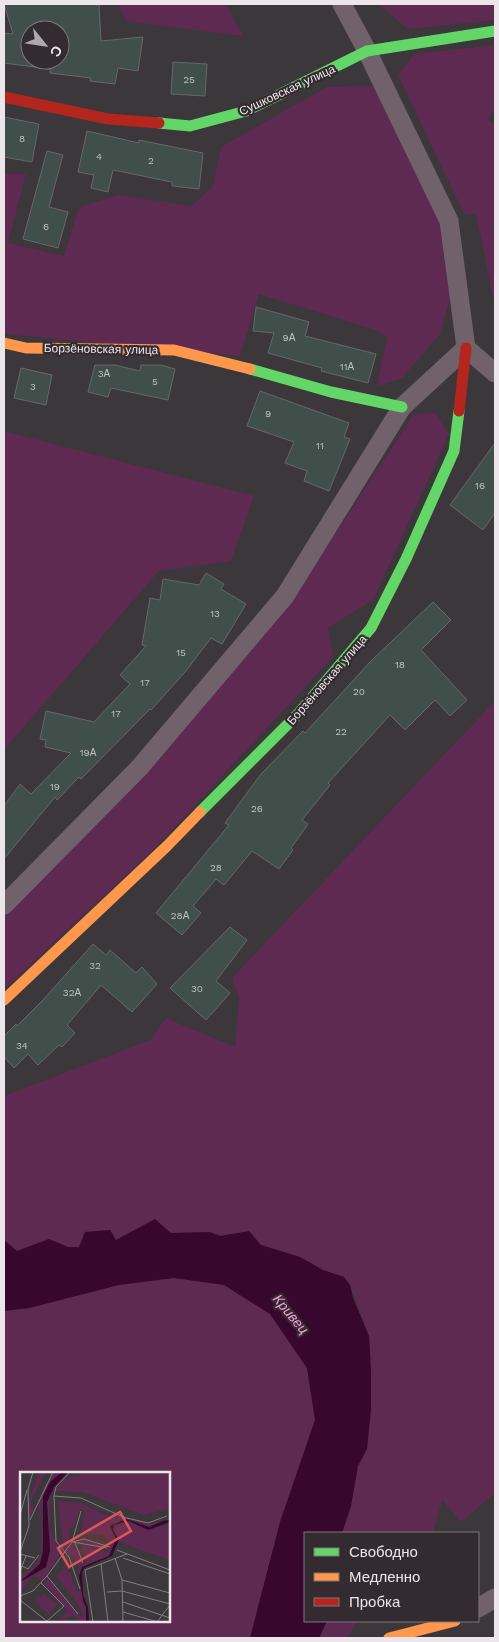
<svg xmlns="http://www.w3.org/2000/svg" width="499" height="1642" font-family="'Work Sans',sans-serif">
<style>
.green{fill:#5e2a52;fill-rule:evenodd}
.water{fill:#37072e}
.building{fill:#414f4a;stroke:#686768;fill-rule:evenodd}
.lines{fill:none;stroke-linecap:round;stroke-linejoin:round}
.street{stroke:#70616b;stroke-width:19}
.fast{stroke:#63d668;stroke-width:11}
.slow{stroke:#ff974d;stroke-width:11}
.jam{stroke:#b3261e;stroke-width:11}
.labels{text-anchor:middle;stroke-width:4.5;stroke-linejoin:round;paint-order:stroke}
.number-label{font-size:10px;fill:#c1c0c2}
.street-label{font-size:12px;fill:#ece6ea;stroke:#332b30}
.water-label{font-size:14px;font-style:italic;fill:#ff99e4;stroke:#332b30}
.inset-road{fill:none;stroke:#827d80;stroke-width:1}
.view{fill:#dc5858;fill-opacity:0.15;stroke:#dc5858;stroke-width:2.5}
.inset-edge{fill:none;stroke:#ece6ea;stroke-width:2.5}
</style>
<rect width="100%" height="100%" fill="#3b373a"/>
<!-- green -->
<path class="green" d="M118 4H226L243 36 126 21Z
M378 4H495V20L408 29Z
M495 45V108L488 120 495 125V299L493 296 476 214H464L398 75 414 54Z
M374 86 441 221 451 295 440 334 402 378 377 386 387 337 376 330 259 294 240 356 4 334V174H26L8 243 64 256 79 207 118 195 191 206 213 187 221 147 327 87Z
M435 413 449 434 373 600 328 628 333 657 156 847 4 989V915L104 816 293 598 414 414Z
M4 431 254 496 231 561 159 571 4 750Z
M495 701V1493L461 1522 442 1500 433 1533H342L351 1506 358 1466 367 1449 371 1409V1370L369 1336 350 1285 344 1277 323 1270 300 1257 261 1245 249 1232 220 1236 210 1232 171 1233 116 1240 110 1230 85 1232 79 1247H68L49 1239 17 1251 4 1240V1096L150 1040 166 1018 235 1047 239 998 232 978Z
M174 1278 224 1285 270 1314 307 1368 315 1420 280 1522 250 1638H4V1311L29 1308 119 1285ZM21 1473H169V1621H21Z
M327 1621H357L347 1638H319Z"/>
<!-- water -->
<path class="water" d="M155 1219 171 1233 210 1232 220 1236 249 1231 261 1245 300 1257 323 1270 344 1277 350 1285 353 1298 369 1336 371 1370V1409L367 1449 358 1466 351 1506 342 1533H305V1621H327L319 1638H250L280 1522 315 1420 307 1368 270 1314 224 1285 174 1278 119 1285 29 1308 4 1311V1240L17 1251 49 1239 68 1247H79L85 1232 110 1230 116 1240Z"/>
<!-- building -->
<path class="building" d="M4 4H99L101 41 143 37 138 71 118 68 115 84 90 81 91 78 50 73V69L4 63V33L13 34ZM30 30H60V60H30Z
M173 62 207 64 205 96 171 94Z
M4 117 39 124 32 162 4 157Z
M87 131 139 143V140L203 153 199 189 172 186V182L113 170 108 192 91 188 94 175 78 172Z
M47 151 63 155 49 207 68 212 58 248 23 239Z
M256 307 309 322 305 336 376 354 368 383 321 371 322 368 268 353 274 333 253 331Z
M95 365H115L140 371 141 365H161L175 369 168 400 111 388 108 397 88 392Z
M21 368 52 375 46 405 14 398Z
M260 391 349 423 344 437 350 439 329 491 304 481 307 471 285 463 294 442 247 426Z
M495 443V513L483 530 450 505Z
M206 573 224 584 221 589 246 604 222 644 211 638 186 671 151 710 150 709 81 779 79 777 57 800 55 797 4 859V806L20 784 31 794 71 753 45 747 46 740 40 739 46 711 94 722 130 684 120 675 146 646 142 645 150 598 160 600 163 579 199 585Z
M433 602 451 620 421 650 467 700 450 716 435 700 405 730 390 715 328 783 330 785 302 820 308 824 291 848 293 850 279 869 252 851 224 885 216 879 193 906 201 913 182 935 156 913 229 825 225 823 261 774 303 731 305 733 371 661Z
M230 927 247 940 216 981 230 993 206 1020 170 988Z
M93 944 106 955 110 950 136 973 142 967 157 984 132 1012 101 985 67 1025 75 1033 62 1047 59 1045 38 1065 28 1054 14 1068 4 1057V1036L16 1024 17 1026 43 1000Z"/>
<g class="lines">
<!-- street -->
<path class="street" d="M342 4 367 51 449 221 466 348 495 373
M4 905 140 767 285 596 402 407 466 348
M478 1608 495 1598"/>
<!-- fast -->
<path class="fast" d="M159 123 190 126 246 111 367 51 495 31
M250 369 331 392 402 407
M200 812 298 714 371 628 406 559 454 451 459 411"/>
<!-- slow -->
<path class="slow" d="M4 343 26 348 174 350 250 369
M4 1000 167 846 200 812
M389 1638 455 1621"/>
<!-- jam -->
<path class="jam" d="M4 97 108 119 159 123
M459 411 466 348"/>
</g>
<g class="labels">
<!-- number labels -->
<g class="number-label">
<text x="189" y="83">25</text>
<text x="22" y="142">8</text>
<text x="99" y="160">4</text>
<text x="151" y="164">2</text>
<text x="46" y="230">6</text>
<text x="289" y="341">9А</text>
<text x="347" y="370">11А</text>
<text x="104" y="377">3А</text>
<text x="155" y="385">5</text>
<text x="33" y="390">3</text>
<text x="268" y="417">9</text>
<text x="320" y="449">11</text>
<text x="480" y="489">16</text>
<text x="215" y="617">13</text>
<text x="181" y="656">15</text>
<text x="400" y="668">18</text>
<text x="145" y="686">17</text>
<text x="359" y="695">20</text>
<text x="116" y="717">17</text>
<text x="341" y="735">22</text>
<text x="88" y="756">19А</text>
<text x="55" y="790">19</text>
<text x="257" y="812">26</text>
<text x="216" y="871">28</text>
<text x="180" y="919">28А</text>
<text x="95" y="969">32</text>
<text x="197" y="992">30</text>
<text x="72" y="996">32А</text>
<text x="22" y="1049">34</text>
</g>
<!-- street labels -->
<g class="street-label">
<text transform="translate(287 90) rotate(-25)" y="4">Сушковская улица</text>
<text transform="translate(101 349) rotate(1)" y="4">Борзёновская улица</text>
<text transform="translate(327 680) rotate(-49)" y="4">Борзёновская улица</text>
</g>
<!-- water labels -->
<g class="water-label">
<text transform="translate(291 1314) rotate(50)" y="5">Кривец</text>
</g>
</g>
<!-- overview -->
<g transform="translate(20 1472)">
<rect width="150" height="150" fill="#3b373a"/>
<path d="M19 0H26L11 29V35L14 36 9 49V28ZM34 0H42L32 8 21 34 23 66 22 84 17 96 0 108V103L15 94 21 81V47L18 36 23 17ZM50 0 35 15 30 26V56L40 82 23 109 13 104 1 119 3 123 1 122 0 110 25 97 29 79 27 30 33 15ZM60 0H150V41L147 37 124 43 62 20 35 19 45 7 55 3 59 6ZM38 29 61 31 85 43 101 45 124 51 128 53 150 46 129 55 106 47 91 52 90 59 96 67 89 84 62 95 59 104 66 135V150H61L48 137 53 144 39 148 47 138 23 112 29 107 61 145 63 141 56 130 36 104 43 98 45 85V97L48 96 58 120 61 119 58 91 55 90 57 87 44 79 54 71V78H57L63 92 66 91 62 74 87 80 89 76 55 70 63 68 89 75 91 72 83 63 60 60 65 39 60 37 53 56H49V70L42 78 38 73 43 71ZM106 49 131 57 150 52V88L98 70 93 56ZM23 122 38 132 29 142 15 130Z" fill="#5e2a52"/>
<path d="M42 0H48L34 15 27 30 30 79 26 95 0 110 20 92 23 79V24L30 10ZM106 47 129 55 143 49 150 48V50L128 58 109 49 94 53 93 58 99 68 92 84 64 96 62 101 63 123 68 136 69 150H66V135L63 129 59 104 62 95 89 84 96 67 90 54Z" fill="#37072e"/>
<path class="inset-road" d="M34 24 36 15 50 0M0 43 7 18M10 48 33 0M52 70 64 67 90 75M53 70 87 76M55 71 63 91M97 78 150 98M0 80 9 54 8 17 13 0M0 82 15 86M95 86 102 108 103 150M103 86 150 102M81 92 88 150M2 94 8 97 19 83M0 99 6 84M27 104 58 142M102 108 150 121M21 111 44 134 27 149M60 117 49 85 36 69 34 24 61 26 103 45 128 51 147 44M87 120 102 119 150 132M0 124 13 119 27 104 52 70 61 39M0 128 28 150M103 130 150 146M103 140 138 150M73 150 65 98 107 82M137 150 150 133"/>
<path class="view" d="M100 40 111 59 49 95 38 76Z"/>
<rect width="150" height="150" class="inset-edge"/>
</g>
<!-- border -->
<rect width="499" height="1642" fill="none" stroke="#ece6ea" stroke-width="10"/>
<!-- legend -->
<rect x="304" y="1532" width="175" height="90" fill="#332b30" stroke="#7d767a"/>
<rect x="314" y="1548" width="25" height="8" fill="#63d668" stroke="#7d767a"/>
<text x="349" y="1557" font-size="15" fill="#ece6ea">Свободно</text>
<rect x="314" y="1573" width="25" height="8" fill="#ff974d" stroke="#7d767a"/>
<text x="349" y="1582" font-size="15" fill="#ece6ea">Медленно</text>
<rect x="314" y="1598" width="25" height="8" fill="#b3261e" stroke="#7d767a"/>
<text x="349" y="1607" font-size="15" fill="#ece6ea">Пробка</text>
<!-- north arrow -->
<g transform="translate(45 45) rotate(120)"><circle r="24" fill="#332b30" stroke="#7d767a"/>
<path d="M0-4L9 19L0 12L-9 19Z" fill="#aea9ac"/>
<text y="-8" font-size="14" font-weight="bold" text-anchor="middle" fill="#ece6ea">С</text>
</g>
</svg>
